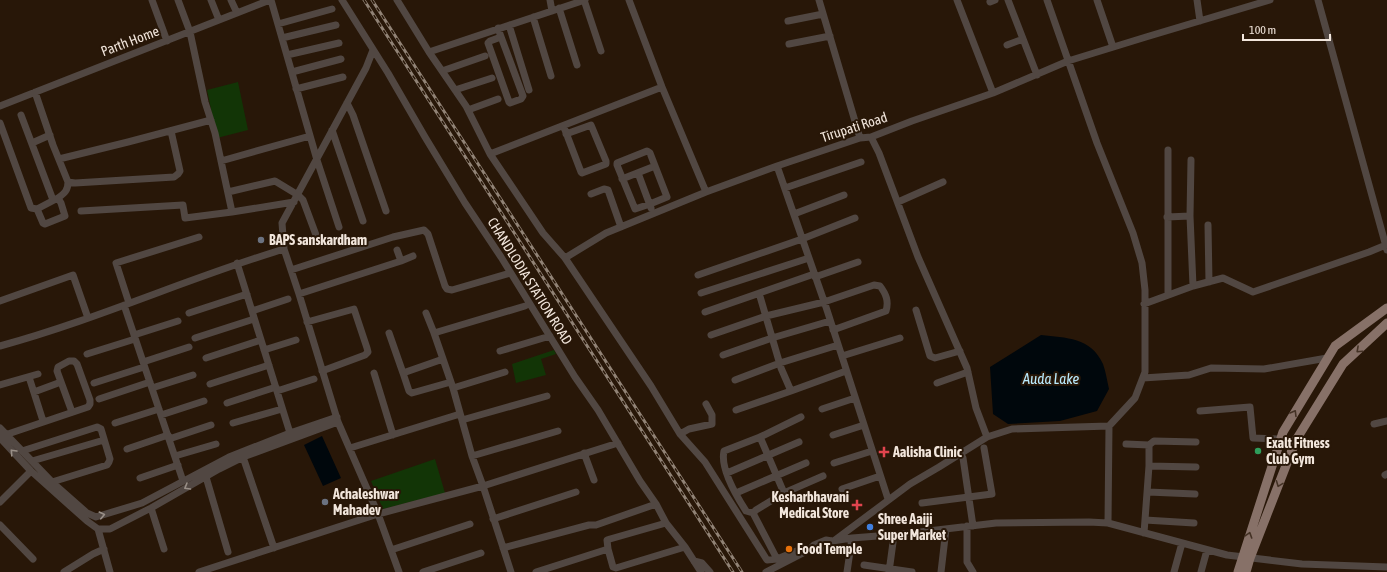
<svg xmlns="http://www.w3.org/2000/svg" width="1387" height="572" font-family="'Asap Condensed',sans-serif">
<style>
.green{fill:#123506}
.water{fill:#00070c}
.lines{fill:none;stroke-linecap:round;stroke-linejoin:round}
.minor{stroke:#514742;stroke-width:7}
.major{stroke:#877168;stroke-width:9}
.rail-casing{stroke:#918376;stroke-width:3}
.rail{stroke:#281708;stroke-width:1.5;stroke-dasharray:4.5;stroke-linecap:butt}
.oneway{stroke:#443225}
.oneway2{stroke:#998f87}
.worship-dot{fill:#6b7280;stroke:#281708;stroke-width:1.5}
.leisure-dot{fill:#2e9e5b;stroke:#281708;stroke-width:1.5}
.health-dot{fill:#e0444e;stroke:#281708;stroke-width:1.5}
.shop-dot{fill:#3f7fe0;stroke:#281708;stroke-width:1.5}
.food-dot{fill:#e8710a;stroke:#281708;stroke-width:1.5}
.labels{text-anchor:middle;stroke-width:4;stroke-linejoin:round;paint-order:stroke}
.street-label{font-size:14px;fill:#f2e6dc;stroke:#281708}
.poi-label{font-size:14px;font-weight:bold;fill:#f2e6dc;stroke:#281708;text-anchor:start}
.water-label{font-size:15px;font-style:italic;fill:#b9eafe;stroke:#281708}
</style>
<rect width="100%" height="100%" fill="#281708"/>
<!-- green -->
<path class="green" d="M238 82 248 130 217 138 207 90Z
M554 350 556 354 541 359 546 375 516 383 512 364Z
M435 459 445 493 383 509 371 481Z"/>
<!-- water -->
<path class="water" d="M1041 335C1066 338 1091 337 1103 364 1106 372 1107 381 1109 389L1097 411 1060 421 1008 424 993 414 990 367Z
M322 436 341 478 323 486 304 445Z"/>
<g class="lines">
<!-- minor -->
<path class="minor" d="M152 0 167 41
M178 0 190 32 205 102 215 133 232 212 294 202
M211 0 219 20
M231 0 237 13
M271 0 317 160 339 227
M342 0 388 73 425 137 465 203 501 257 575 377 598 410 640 481 656 504 666 523 685 547 701 572
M397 0 429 52 585 0
M550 0 552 11
M584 0 601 51
M629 0 662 87 706 192
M819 0 860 138
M957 0 993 93
M1008 0 1037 75
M1047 0 1097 143 1133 233 1142 263 1145 290V372L1135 398 1109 426 1108 523
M1097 0 1113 47
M1197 0 1200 21
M1318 0 1387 250
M990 2 995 0
M559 8 577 65
M533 17 551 76
M788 21 823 14
M278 24 332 9
M509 25 529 90
M498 28 500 34 523 96 521 99 510 103 509 102 488 43 490 41 501 37
M282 38 336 25
M789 44 830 36
M1007 45 1023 39
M373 50 366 68 282 223 284 249 299 294 338 422 378 514 399 572
M429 52 466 106 490 154 543 233 565 258 651 386 680 434 705 462 767 560 777 559 804 548 809 550
M287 55 339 43
M442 71 485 56
M292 72 341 59
M296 89 343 77
M455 90 492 78
M35 92 53 145 68 182 75 183 174 177 178 174 180 171 171 131
M347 103 353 115 386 211
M0 106 270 0
M468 110 498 99
M21 115 53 200
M0 123 31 208 37 209 58 198 61 203 65 216 45 224 43 223 37 209
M563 126 565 130 581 172 582 173 606 164V161L591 125 566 134
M332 130 363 221
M871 137 879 153 918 257 967 368 976 408 987 437
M32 143 50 135
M1168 150V295
M647 151 650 153 667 197 650 204 635 209 617 165V163Z
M490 154 662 87
M59 159 128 142 211 120
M221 161 310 136
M638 173 651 208
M622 179 655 166
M785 188 861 162
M228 192 275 181 298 195 303 200 316 235
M591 194 604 189 608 190 621 227
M58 198C65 193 68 190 68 182
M898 202 943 182
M81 211 183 205 185 218 232 212
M794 214 844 195
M1190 216 1191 160
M1167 217 1190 216 1193 286
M1208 225 1209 282
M565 258 606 233 706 192 777 166
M401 261 413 256
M237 263 290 433
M291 270 393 237 424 230 428 234 445 286 447 289 452 290 510 273
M698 275 802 239 855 218
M815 277 858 262
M701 293 809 258
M759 293 781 368 791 391 846 371
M299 294 401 261 397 250
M0 301 73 275 88 318
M129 303 116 263 199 237
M1144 304 1193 286 1223 278 1253 292 1369 252 1386 245
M124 305 183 481
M916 310 930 356 935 358 960 351
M252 311 288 299
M705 312 814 274
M189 313 247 294
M426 313 434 333
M307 322 354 309 367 348 368 352 365 355 322 371
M389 333 403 373 443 359
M134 335 178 321
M711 335 766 316 824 302 874 285 880 286C886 294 889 301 886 311L833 330
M195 338 254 319
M0 346C96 320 188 278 284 249
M264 350 296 340
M500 351 550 336
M87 354 135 339
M723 355 772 338 830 321
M842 356 900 338
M206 358 261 340
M143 362 189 347
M374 373 393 435
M403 373 409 391 412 393 451 382
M29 377 43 421
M1143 378 1189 375 1211 368 1264 369 1327 358
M735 380 780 363 838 345
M94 383 144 367
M937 383 968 372
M210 384 269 365
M0 385 38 374
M152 388 193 375
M453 388 505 372
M277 391 314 379
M34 392 61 382
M99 399 150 382
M227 403 276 387
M822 409 855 398
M736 410 791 391
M1200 411 1250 407 1253 438 1280 439
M161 415 204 401
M462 420 547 396
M115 423 159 409
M233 423 282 409
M1374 424 1387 421
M0 428 52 482 87 513 96 517 142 503 229 457 290 433 337 417
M680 434 689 429 712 424V415L706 404
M833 435 864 425
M2 436 88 407 90 404V400L77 364 74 361H69L58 367 57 371 72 412
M760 437 801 417
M0 438 31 471 87 521 98 529H110L151 508 219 469 243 457 338 422
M169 439 211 425
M1126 444 1149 445
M350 448 460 414
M127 449 168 435
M22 451 97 427 101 429 110 459 109 462 107 465 52 482
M584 453 594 480
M175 456 216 444
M472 456 558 431
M243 457 274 548
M963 458 973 526
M32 461 104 440
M834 463 872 451
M1149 466V445L1154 441 1196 442
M727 473 799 442
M1385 475 1387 474
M206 477 228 552
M140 478 178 465
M842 489 880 476
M1148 492 1195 494
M736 493 806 463
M888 499 826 307 777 166 860 138 871 137 912 121 993 93 1068 61 1146 37 1270 0
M0 502 31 471
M922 503 992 494 984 448
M151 508 164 549
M753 513 746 511C737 497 720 468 724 451L760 437 784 493
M493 519 576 492
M1145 520 1194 523
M0 525 33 559
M967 526V562L973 572
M98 529 110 572
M1144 533 1149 466 1196 467
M835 540 910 484 939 467 987 437 1012 429 1109 426
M503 548 589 525H596L656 504
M608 549 613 567 616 568 685 547
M391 550 470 524
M809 550C817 551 827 548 832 541
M777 559 753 513 756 510 784 493 823 476
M694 561 702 563 710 572
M864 565 912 572
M64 572 93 554 104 549
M199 572 378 514 483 486 618 443
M423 572 481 553
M511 572 483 486 472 456 453 388 434 333 525 306
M536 572 608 549 607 540 610 539 666 523
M766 572 809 550 814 545 826 540 832 541 852 538 903 534 996 523 1089 522 1108 523 1227 555 1302 564 1387 567
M847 572 852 538
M889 572 894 535
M941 572 946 529
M1174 572 1182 543
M1201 572 1207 550"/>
<!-- major -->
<path class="major" d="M1238 572 1283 432 1335 346 1387 308
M1246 572 1250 558 1296 440 1343 364 1387 323"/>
<!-- rail casing -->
<g class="rail-casing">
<path id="rail" d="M364 0 733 572
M372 0 742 572"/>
</g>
<!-- rail -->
<use href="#rail" class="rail"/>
</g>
<!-- one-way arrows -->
<defs><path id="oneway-chevron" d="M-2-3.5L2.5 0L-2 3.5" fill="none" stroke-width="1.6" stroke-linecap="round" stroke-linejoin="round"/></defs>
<g class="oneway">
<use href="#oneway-chevron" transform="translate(1359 350) rotate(137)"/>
<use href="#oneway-chevron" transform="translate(1294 413) rotate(-59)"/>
<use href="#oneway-chevron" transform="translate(1279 484) rotate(111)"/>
<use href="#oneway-chevron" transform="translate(1249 535) rotate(-72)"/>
</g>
<g class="oneway2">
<use href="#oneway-chevron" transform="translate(13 452) rotate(-133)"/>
<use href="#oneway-chevron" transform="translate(187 487) rotate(150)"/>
<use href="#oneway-chevron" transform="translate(102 515) rotate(-13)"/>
</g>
<!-- markers -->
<g class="worship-dot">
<circle cx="261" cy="240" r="4"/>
<circle cx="325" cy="502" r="4"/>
</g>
<circle class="leisure-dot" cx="1258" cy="451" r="4"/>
<g class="health-dot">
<path d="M882 446h4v4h4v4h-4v4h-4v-4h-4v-4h4z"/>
<path d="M855 499h4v4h4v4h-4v4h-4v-4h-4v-4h4z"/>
</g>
<circle class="shop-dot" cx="870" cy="527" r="4"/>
<circle class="food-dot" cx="789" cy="549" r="4"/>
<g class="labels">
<!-- street labels -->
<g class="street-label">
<text transform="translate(130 41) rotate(-21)" y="5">Parth Home</text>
<text transform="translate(854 127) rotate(-18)" y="5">Tirupati Road</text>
<text transform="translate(530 281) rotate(58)" y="5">CHANDLODIA STATION ROAD</text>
</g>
<!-- poi labels -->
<g class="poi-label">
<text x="269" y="245">BAPS sanskardham</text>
<text x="1266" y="448">Exalt Fitness<tspan x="1266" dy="16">Club Gym</tspan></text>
<text x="893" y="457">Aalisha Clinic</text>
<text x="333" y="499">Achaleshwar<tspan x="333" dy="16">Mahadev</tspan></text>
<text x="849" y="502" text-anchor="end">Kesharbhavani<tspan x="849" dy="16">Medical Store</tspan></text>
<text x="878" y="524">Shree Aaiji<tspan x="878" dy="16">Super Market</tspan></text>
<text x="797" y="554">Food Temple</text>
</g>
<!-- water labels -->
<g class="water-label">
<text x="1051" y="384">Auda Lake</text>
</g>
</g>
<!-- scale -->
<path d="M1243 34v6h87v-6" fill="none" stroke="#f2e6dc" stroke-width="2"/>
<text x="1249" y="34" font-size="12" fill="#f2e6dc" stroke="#281708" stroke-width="3" paint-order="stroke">100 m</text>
</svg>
